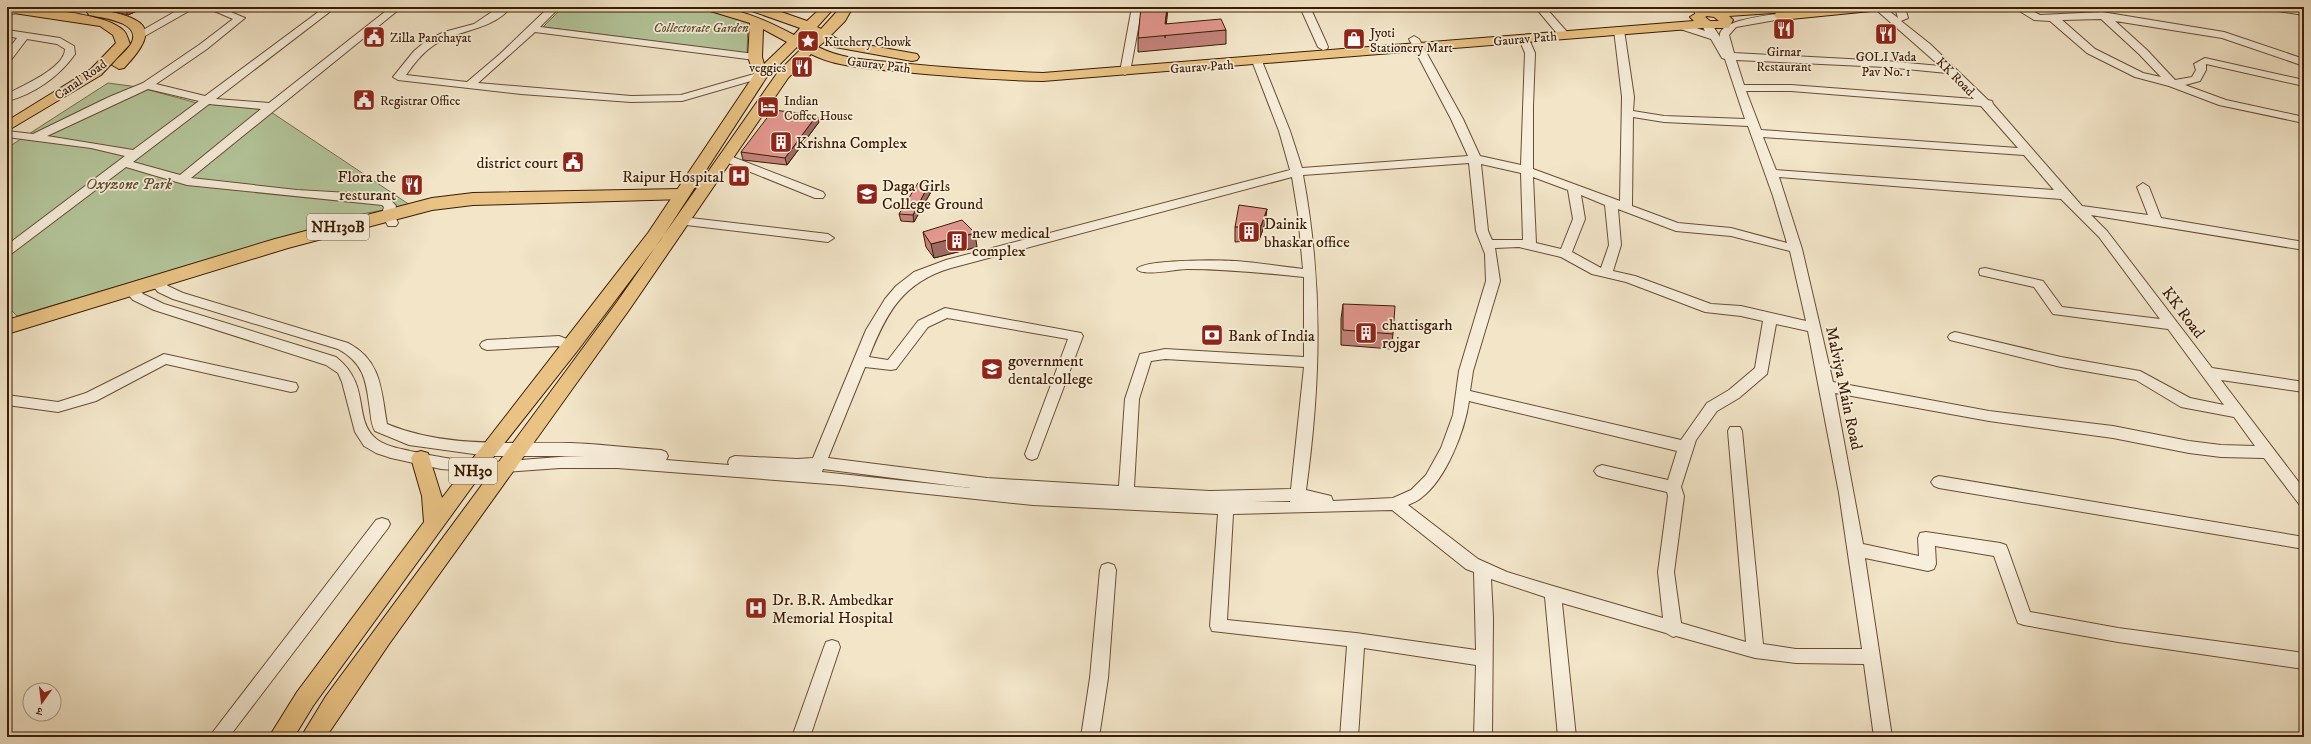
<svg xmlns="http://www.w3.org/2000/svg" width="2311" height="744" font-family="'IM FELL DW Pica','Noto Serif Devanagari',serif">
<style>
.green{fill:#b4c69b;stroke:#77714f}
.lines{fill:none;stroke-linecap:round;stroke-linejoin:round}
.minor-casing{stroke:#684e34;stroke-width:2}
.major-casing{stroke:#3a1c03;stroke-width:2}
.highway-casing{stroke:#3a1c03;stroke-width:2}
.minor{fill:#f7eedb;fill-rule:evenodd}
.major{fill:#e9c284;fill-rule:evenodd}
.highway{fill:#e9c284;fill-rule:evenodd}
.wall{fill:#c3827b;stroke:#3a1c03}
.shaded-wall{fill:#9f6a64;stroke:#3a1c03}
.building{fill:#e3978f;stroke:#3a1c03}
.labels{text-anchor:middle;stroke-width:3.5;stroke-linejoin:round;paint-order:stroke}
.far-park-label{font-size:13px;font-style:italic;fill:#5f4f31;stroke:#f7eedb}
.far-poi-label{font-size:13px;fill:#3a1c03;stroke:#f7eedb;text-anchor:start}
.far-street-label{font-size:13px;fill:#3a1c03;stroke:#f7eedb}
.shield{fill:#f7eedb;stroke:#735b44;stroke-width:1}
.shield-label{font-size:15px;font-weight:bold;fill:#3a1c03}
.poi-label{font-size:16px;fill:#3a1c03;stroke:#f7eedb;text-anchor:start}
.park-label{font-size:16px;font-style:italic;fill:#5f4f31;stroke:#f7eedb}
.street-label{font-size:16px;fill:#3a1c03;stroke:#f7eedb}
</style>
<rect width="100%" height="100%" fill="#f2e5c8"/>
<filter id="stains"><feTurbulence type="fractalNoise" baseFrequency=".005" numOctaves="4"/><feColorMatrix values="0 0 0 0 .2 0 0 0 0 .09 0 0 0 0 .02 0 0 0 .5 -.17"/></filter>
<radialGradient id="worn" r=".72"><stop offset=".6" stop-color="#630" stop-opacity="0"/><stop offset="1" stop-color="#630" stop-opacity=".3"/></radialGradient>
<!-- green -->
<path class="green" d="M563 7H701L748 21 747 53 543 27Z
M108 83 138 87 197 103 268 110 410 205 362 214 17 316 7 306V148Z"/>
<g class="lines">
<!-- minor casing -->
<g class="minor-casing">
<path id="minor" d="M16 7H35L34 9 7 15V9Z
M46 7H59L45 15H37V11Z
M183 7H196L145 36H137L136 34Z
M205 7H219L245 18 207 49 156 84 205 96 325 7H336L216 99 269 103 391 7H402L191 178 297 190 366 194 390 199 396 206 394 214 398 223 396 226H388L382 214 384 207 382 205 187 185 126 167 11 254 7 255V245L125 156 91 148 7 137V131L33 134 109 97 143 83 199 45 233 19ZM148 89 199 101 133 150 47 136ZM209 104 261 109 180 175 133 162Z
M499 7H511C492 31 458 29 434 45 422 53 414 64 406 75L467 82 500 54 549 7H560L540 27 755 54 760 57 755 60 535 32 478 83 631 96 681 95 761 72 766 75 765 77 682 101 631 102 521 94 398 80 393 77 414 51 426 41 444 32 474 24Z
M1132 7H1142L1130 72 1125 75 1120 72Z
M1300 7H1310L1326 42 1328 47 1327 49 1323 50 1318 47Z
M1535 7H1545L1568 33V37H1560Z
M1692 7H1702L1705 13 1700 16 1696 15Z
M1873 7H1884L1898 18 1896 11 1898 7H1908L1906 11 1908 18 1901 21 1930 44 1988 100 1992 101 1993 104 2082 206 2148 215 2137 187 2143 183 2149 187 2161 218 2304 242V250L2091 215 2107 231 2212 368 2304 382V392L2221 380 2304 489V506L2299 504 2264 458 2221 457 2189 453 2113 438 1989 421 1835 393 1863 544 1919 556 1918 538 1920 533 1926 532 2000 543 2006 545 2008 550 2030 612 2118 628 2304 653V669L2118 642 2024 625 2018 623 2016 618 1994 556 1935 546 1936 564 1934 569 1928 571 1865 558 1892 737H1874L1864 664 1796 663 1755 658 1676 636 1673 637 1666 633 1562 603 1576 737H1558L1545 597 1491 579 1493 618 1492 737H1474L1476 665 1364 648 1358 737H1340L1347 646 1212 631 1210 626 1218 514 1033 505 842 485 617 468H560L491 473 441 469 391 458 376 453 364 446 355 432 342 382 338 373 326 365 154 310 133 300 123 289 125 286H135L143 294 164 304 336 357C371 385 353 416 374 437 383 446 398 448 410 451 437 457 464 462 491 462 523 461 554 456 585 456H488L409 445 375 431C371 424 371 417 370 410 366 381 365 364 338 349L173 299 158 292 149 281 151 278H161L168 286 183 293 348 343C382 361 381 390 387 424 445 448 508 442 570 443 600 444 631 448 661 450L666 452 668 456 666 460 729 465 728 462 730 458 735 456 797 459 813 458 866 330 885 299 896 286 914 272 946 260 1290 170 1279 131 1252 61 1253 59H1261L1262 61 1290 131 1302 168 1468 156 1451 119 1409 39 1414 36 1419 39 1463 119 1480 156 1521 165 1525 53 1519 39 1520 37H1528L1535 53 1533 106V169L1620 201 1622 97 1614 30 1615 28 1619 27 1624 30 1634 97 1633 111 1664 116 1745 119 1725 59 1722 58 1711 39 1674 27V23H1682L1705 31 1702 25 1703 23H1711L1720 37C1716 20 1771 15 1783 13L1787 14V18L1736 27 1729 35 1734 53 1886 61 1940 66ZM1736 60 1886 67 1947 73 1974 99 1791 85H1744ZM1746 91H1791L1981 106 2018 148 1761 130ZM1633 117 1664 122 1748 126 1773 196 1787 243 1731 228 1678 223 1632 206ZM1763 137 2024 155 2054 190 1776 170ZM1469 163 1476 231 1485 254 1486 281 1459 371 1453 415 1441 448 1426 475 1411 490 1393 498 1333 501 1331 496 1306 490C1321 381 1323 283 1303 175ZM1481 164 1521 173 1523 240H1492L1488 231ZM1292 177 1298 214 1303 269C1281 266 1259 263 1236 261 1221 260 1143 259 1137 269 1142 277 1177 269 1187 269 1226 269 1265 273 1304 277V357L1165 349 1140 354 1125 399 1119 486 987 478 828 458 865 367 891 370 896 369 928 327 947 318 1068 339 1025 454 1027 458 1032 460 1037 458 1083 336 1081 333 945 308 918 321 888 360 869 357C886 313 903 282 951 268ZM1533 177 1568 190 1573 219 1561 249 1536 243ZM1779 177 2061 199 2099 237 2160 319 2062 307 2043 281 1985 268 1980 269 1979 272 1980 275 2034 287 2053 314 2168 329 2224 405 2190 398 2140 371 2061 357 1955 332 1950 334 1948 337 1950 340 2061 367 2136 380 2181 407 2234 417 2255 446 2221 445 2189 441 2113 426 1989 411 1833 382 1802 249ZM1581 195 1605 205 1609 245 1601 268 1572 252 1585 219ZM1618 209 1676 231 1731 236 1790 251 1806 321 1741 306 1711 304 1635 276 1613 271 1621 245ZM1519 247 1561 257 1592 274 1626 282 1705 312 1741 316 1763 321 1755 368 1729 390 1707 403 1681 440 1470 391 1473 371 1500 281 1495 248ZM1776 324 1808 331 1839 493 1862 649H1796L1763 644 1742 431 1740 427H1730L1728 431 1746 642 1681 623 1674 572 1684 496 1681 487 1696 440 1717 411 1739 398 1767 374ZM1165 359 1304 367 1291 489 1210 491 1134 487 1139 399 1151 361ZM1469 401 1677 451 1668 480 1602 465 1597 467 1594 471 1597 475 1602 477 1667 492 1668 496 1658 572 1663 618 1553 586 1507 572 1478 559 1408 505C1412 503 1418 501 1421 498 1446 480 1465 430 1469 401ZM823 469 971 488 822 472ZM1290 501V502H1253ZM1392 510 1466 569 1474 572 1476 650 1356 633 1227 620 1233 514Z
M2013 7H2025L2040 15 2102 12 2224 32 2304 59V66L2222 38 2115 21 2147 50 2175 80 2192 77 2196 70 2194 64 2205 58 2304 80V86L2206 64V70L2200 81 2185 85 2226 100 2304 117V123L2219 105 2169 86 2135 77 2087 53 2050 21 2034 20ZM2101 19 2139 54 2161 77 2143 73 2095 49 2062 20Z
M2266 7 2304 9V15L2271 10Z
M7 30 60 38 74 46 75 54C60 76 33 95 7 101V94C22 86 65 68 65 49L57 44 27 39 11 60 7 61V51L17 38 7 36Z
M725 154 823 192 825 195 823 198H815L721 160 719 158 721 156Z
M682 217 828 234 834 238 828 242 678 224 676 221Z
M559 336 577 343 579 346 577 349 572 351 558 346 487 350 482 348 480 345 482 342 487 340Z
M164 354 291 382 296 383 298 387 296 391 291 392 166 364 96 401 58 412 7 405V395L58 402 86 393Z
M1939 476 2304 537V549L1939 488 1934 486 1931 482 1934 478Z
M382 518 388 520 390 524 388 528 229 737H209L376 520Z
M1108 563 1114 565 1116 570 1108 678 1099 737H1081L1090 678 1100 570 1102 565Z
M832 640 838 642 840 647 810 737H792L824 647 826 642Z"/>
</g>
<!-- major casing -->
<g class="major-casing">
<path id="major" d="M7 7C32 7 106 13 123 30 127 33 128 40 130 44L101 75 7 131V121L91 69 116 43 113 35 100 26 7 12Z
M706 7C738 7 765 20 794 35L800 28 749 10 748 7H767L807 21 822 7H835L817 27 821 29 841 7H853L845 21 831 35 839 40 917 54 919 57 917 60 912 61 835 47 824 42 818 47C843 60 872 60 899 63 947 68 995 71 1043 73L1694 21 1690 17 1704 8 1801 7 1796 11 1832 7H1877L1871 11 1781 20 1774 16 1776 13 1786 12 1729 16 1733 20 1729 28H1702L1043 81C993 80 944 76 894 71 867 68 836 67 811 54L788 78 629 310 389 644 326 737H301L326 696 617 302 778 72 801 49 797 47 766 78 660 241 578 350 495 455 313 706 294 737H269L297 692 424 522 422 496 411 458 414 453 421 451 428 453 442 498 648 233 754 75 748 57 750 23 707 10ZM1707 16 1714 17 1719 21H1710L1705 17ZM763 29 787 42 764 64 762 57ZM810 34 814 36 808 42 804 40Z
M94 8C139 18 167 23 124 68L119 69 112 65C118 57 126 52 131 44 143 22 103 18 89 15L87 12 89 9Z"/>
</g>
<!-- highway casing -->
<g class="highway-casing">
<path id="highway" d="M680 189 686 191 689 195 686 199 473 205 432 210 288 248 7 334V320L275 239 432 198 473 193Z"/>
</g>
<!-- minor -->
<use href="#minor" class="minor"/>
<!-- major -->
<use href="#major" class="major"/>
<!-- highway -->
<use href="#highway" class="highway"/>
</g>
<!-- wall -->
<path class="wall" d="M96 7H146L128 15Z
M1168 7 1166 24 1226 30V44L1138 52V38Z
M819 122 787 165 743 160 741 152Z
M932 190 914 222 901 221 899 214Z
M1265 224 1259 240 1235 242V227Z
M923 232 977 247 934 258 926 247Z
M1343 304 1393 334 1391 349 1341 345V319Z"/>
<!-- shaded-wall -->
<path class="shaded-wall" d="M123 7H146L128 15Z
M1167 7H1168L1165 38V24Z
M817 115 819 122 787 165 785 158Z
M930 182 932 190 914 222 913 215Z
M1267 209 1265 224 1259 240 1261 226Z
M975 233 977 247 934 258 931 244Z"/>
<!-- building -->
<path class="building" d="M1141 7H1167L1165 24 1221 19 1226 30 1138 38Z
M773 110 817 115 785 158 741 152Z
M930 182 913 215 899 214 918 183Z
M1239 205 1267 209 1261 226 1235 227Z
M962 220 975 233 931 244 923 232Z
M1343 304 1395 306 1393 334 1343 330Z"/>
<!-- icons -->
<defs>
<g id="restaurant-square" transform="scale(1.15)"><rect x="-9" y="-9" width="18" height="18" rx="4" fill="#8f2418" stroke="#f7eedb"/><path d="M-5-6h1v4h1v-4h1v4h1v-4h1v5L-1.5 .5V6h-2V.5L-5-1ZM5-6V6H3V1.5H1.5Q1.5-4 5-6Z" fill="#fff"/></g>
<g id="civic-square" transform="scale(1.15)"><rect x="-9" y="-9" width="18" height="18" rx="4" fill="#8f2418" stroke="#f7eedb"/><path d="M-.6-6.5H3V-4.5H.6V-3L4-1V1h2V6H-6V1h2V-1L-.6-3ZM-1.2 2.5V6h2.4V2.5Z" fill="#fff"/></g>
<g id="shop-square" transform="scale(1.15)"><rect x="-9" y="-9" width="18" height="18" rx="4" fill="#8f2418" stroke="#f7eedb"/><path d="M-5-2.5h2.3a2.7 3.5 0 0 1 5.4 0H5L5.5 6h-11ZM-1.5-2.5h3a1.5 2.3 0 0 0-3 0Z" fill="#fff"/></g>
<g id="sight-square" transform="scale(1.15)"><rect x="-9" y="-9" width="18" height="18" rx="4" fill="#8f2418" stroke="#f7eedb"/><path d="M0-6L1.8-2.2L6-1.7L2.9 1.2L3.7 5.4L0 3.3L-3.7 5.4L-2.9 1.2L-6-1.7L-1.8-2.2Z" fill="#fff"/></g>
<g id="hotel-square" transform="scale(1.15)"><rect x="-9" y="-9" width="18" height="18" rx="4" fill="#8f2418" stroke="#f7eedb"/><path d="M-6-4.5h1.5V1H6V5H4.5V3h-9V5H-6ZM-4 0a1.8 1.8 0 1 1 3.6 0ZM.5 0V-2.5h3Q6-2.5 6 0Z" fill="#fff"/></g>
<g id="building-square" transform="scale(1.15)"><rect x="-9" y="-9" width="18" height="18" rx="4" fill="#8f2418" stroke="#f7eedb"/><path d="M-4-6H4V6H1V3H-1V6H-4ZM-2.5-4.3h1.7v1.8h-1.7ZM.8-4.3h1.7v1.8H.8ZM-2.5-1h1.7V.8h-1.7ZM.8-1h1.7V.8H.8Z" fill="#fff"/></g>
<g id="hospital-square" transform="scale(1.15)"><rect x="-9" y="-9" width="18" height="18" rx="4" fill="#8f2418" stroke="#f7eedb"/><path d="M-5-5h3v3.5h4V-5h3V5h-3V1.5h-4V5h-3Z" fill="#fff"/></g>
<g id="university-square" transform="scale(1.15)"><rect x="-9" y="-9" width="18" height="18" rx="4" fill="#8f2418" stroke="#f7eedb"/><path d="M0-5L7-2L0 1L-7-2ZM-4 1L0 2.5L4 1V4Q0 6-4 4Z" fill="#fff"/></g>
<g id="bank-square" transform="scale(1.15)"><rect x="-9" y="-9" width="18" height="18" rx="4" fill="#8f2418" stroke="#f7eedb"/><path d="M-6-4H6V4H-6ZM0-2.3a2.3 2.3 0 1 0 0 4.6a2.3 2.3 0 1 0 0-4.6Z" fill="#fff"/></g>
</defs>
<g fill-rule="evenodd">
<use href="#restaurant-square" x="1784" y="29"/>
<use href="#restaurant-square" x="1886" y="34"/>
<use href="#civic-square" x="374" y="37"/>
<use href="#shop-square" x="1354" y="39"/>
<use href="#sight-square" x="808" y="41"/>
<use href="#restaurant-square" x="802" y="67"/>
<use href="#civic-square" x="364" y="100"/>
<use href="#hotel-square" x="768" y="107"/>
<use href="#building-square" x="781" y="142"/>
<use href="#civic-square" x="573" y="162"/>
<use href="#hospital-square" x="739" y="176"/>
<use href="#restaurant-square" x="412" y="185"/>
<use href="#university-square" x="867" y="194"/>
<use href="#building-square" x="1249" y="232"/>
<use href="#building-square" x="957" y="241"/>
<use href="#building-square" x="1366" y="333"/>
<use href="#bank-square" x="1212" y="335"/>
<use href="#university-square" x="992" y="369"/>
<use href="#hospital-square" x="756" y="608"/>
</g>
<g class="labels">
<!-- far-park labels -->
<g class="far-park-label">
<text x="701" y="32">Collectorate Garden</text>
</g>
<!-- far-poi labels -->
<g class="far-poi-label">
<text x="1370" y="37">Jyoti<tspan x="1370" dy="15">Stationery Mart</tspan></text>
<text x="390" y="42">Zilla Panchayat</text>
<text x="824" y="46">Kutchery Chowk</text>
<text x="1784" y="56" text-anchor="middle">Girnar<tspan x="1784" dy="15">Restaurant</tspan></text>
<text x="1886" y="61" text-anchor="middle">GOLI Vada<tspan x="1886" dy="15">Pav No. 1</tspan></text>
<text x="786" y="72" text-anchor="end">veggies</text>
<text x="380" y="105">Registrar Office</text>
<text x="784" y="105">Indian<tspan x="784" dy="15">Coffee House</tspan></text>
</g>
<!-- far-street labels -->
<g class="far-street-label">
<text transform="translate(1525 38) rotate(-5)" y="5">Gaurav Path</text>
<text transform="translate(879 64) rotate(7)" y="5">Gaurav Path</text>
<text transform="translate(1202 66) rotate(-4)" y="5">Gaurav Path</text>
<text transform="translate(1956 76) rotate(45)" y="5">KK Road</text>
<text transform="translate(80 79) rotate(-35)" y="5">Canal Road</text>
</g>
<!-- shield labels -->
<g class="shield">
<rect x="307" y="214" width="62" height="26" rx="3"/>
<rect x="449" y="458" width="48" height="26" rx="3"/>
</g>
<g class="shield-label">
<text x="338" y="232">NH130B</text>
<text x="473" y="476">NH30</text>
</g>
<!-- poi labels -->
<g class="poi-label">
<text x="796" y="148">Krishna Complex</text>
<text x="558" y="168" text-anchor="end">district court</text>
<text x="396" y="182" text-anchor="end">Flora the<tspan x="396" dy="18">resturant</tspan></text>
<text x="724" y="182" text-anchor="end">Raipur Hospital</text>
<text x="882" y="191">Daga Girls<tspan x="882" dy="18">College Ground</tspan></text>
<text x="1264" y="229">Dainik<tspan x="1264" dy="18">bhaskar office</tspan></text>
<text x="972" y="238">new medical<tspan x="972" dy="18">complex</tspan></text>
<text x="1382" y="330">chattisgarh<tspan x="1382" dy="18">rojgar</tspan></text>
<text x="1228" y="341">Bank of India</text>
<text x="1008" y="366">government<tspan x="1008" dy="18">dentalcollege</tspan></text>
<text x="772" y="605">Dr. B.R. Ambedkar<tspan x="772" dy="18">Memorial Hospital</tspan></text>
</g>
<!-- park labels -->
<g class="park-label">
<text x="129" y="189">Oxyzone Park</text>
</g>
<!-- street labels -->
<g class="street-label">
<text transform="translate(2184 312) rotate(53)" y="6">KK Road</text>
<text transform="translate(1845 388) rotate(78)" y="6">Malviya Main Road</text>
</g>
</g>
<!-- margin -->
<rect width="2311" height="744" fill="none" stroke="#f2e5c8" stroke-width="24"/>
<rect x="8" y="8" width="2295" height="728" fill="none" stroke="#3a1c03" stroke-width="2"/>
<rect x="12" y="12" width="2287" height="720" fill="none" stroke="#3a1c03"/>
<!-- north arrow -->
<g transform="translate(42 702) rotate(194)"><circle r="19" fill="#f7eedb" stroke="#ab9a85"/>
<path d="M0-3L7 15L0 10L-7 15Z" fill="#8f2418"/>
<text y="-6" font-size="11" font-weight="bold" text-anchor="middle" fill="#3a1c03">उ</text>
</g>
<rect width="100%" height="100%" filter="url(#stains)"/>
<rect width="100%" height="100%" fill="url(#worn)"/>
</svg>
